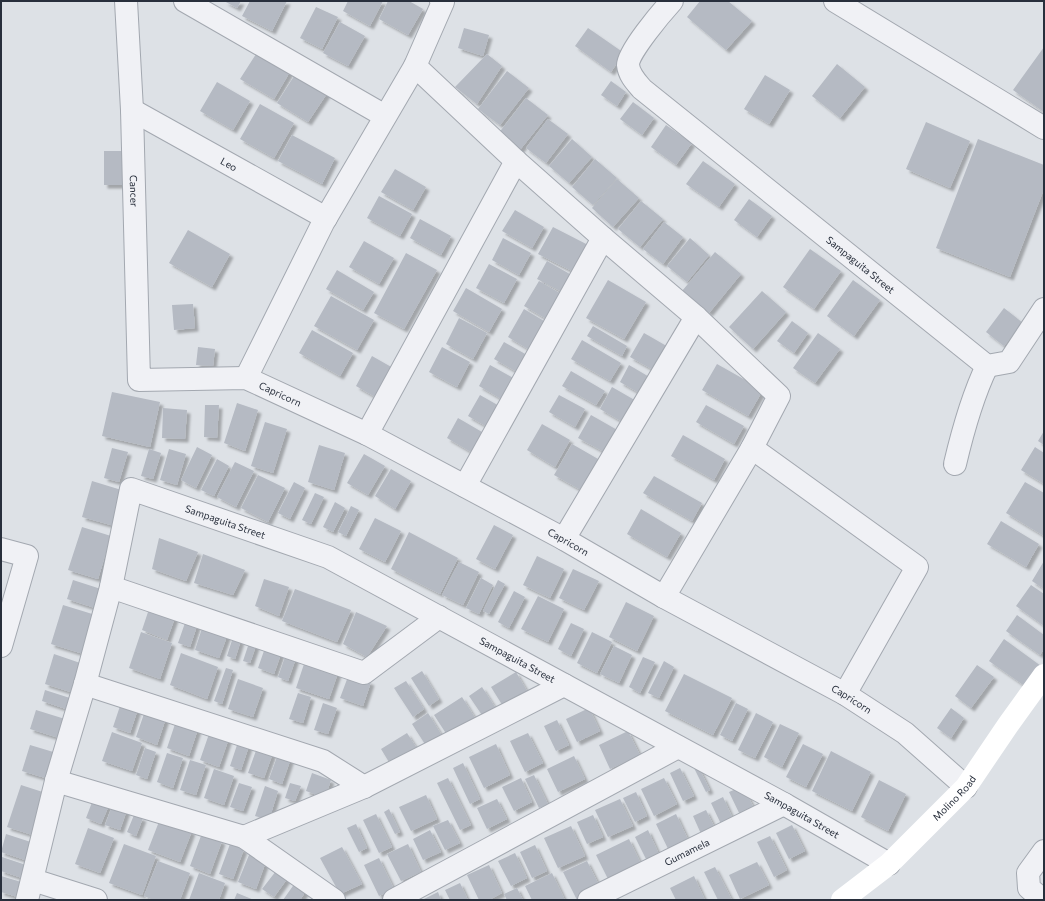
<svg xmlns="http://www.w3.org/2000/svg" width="1045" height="901" font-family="Commissioner,sans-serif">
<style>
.building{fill:#b5bac3;filter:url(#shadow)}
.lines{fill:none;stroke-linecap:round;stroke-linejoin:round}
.street-casing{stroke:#a3a8b0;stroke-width:24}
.street{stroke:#f0f1f5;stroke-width:22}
.secondary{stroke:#fff;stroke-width:22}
.labels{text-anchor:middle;stroke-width:3.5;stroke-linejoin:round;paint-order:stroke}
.street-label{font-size:10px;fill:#282f3c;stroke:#edf0f4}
</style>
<defs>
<filter id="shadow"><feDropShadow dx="3.5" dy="3.5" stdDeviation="1" flood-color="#0004"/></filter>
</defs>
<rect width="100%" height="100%" fill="#dde1e6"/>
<!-- building -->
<path class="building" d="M224 1H241L237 8Z
M250 1H287L272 31 242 16Z
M348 1H383L370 26 343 11Z
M388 1H409L423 9 408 35 379 19Z
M700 1H728L752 21 726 50 687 17Z
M316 7 338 17 322 49 300 38Z
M340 22 365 36 348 66 323 53Z
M464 28 489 35 483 56 458 48Z
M588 28 624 53 611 72 575 46Z
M1044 47V112L1013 90Z
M258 51 291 70 274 99 240 79Z
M487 54 502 66 477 104 455 87Z
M837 64 865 87 840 118 812 96Z
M507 71 529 88 500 125 478 109Z
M296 73 328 92 308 122 277 103Z
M765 75 790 90 769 124 744 109Z
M611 81 626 92 617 106 601 95Z
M217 82 250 101 233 130 200 111Z
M526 98 548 115 519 151 498 134Z
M633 102 654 118 642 135 620 119Z
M260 104 294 123 274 158 240 139Z
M548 119 568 134 546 163 526 148Z
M926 122 970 141 950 188 906 169Z
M666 125 692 143 676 165 651 147Z
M292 135 335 158 322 184 278 161Z
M572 139 592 157 569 183 549 166Z
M978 139 1044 165V189L1010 277 936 248Z
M104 151H127V185H104Z
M595 159 617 178 593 205 572 187Z
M703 161 735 184 719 207 686 184Z
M395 169 426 187 413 210 381 192Z
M617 179 639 198 613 227 592 208Z
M379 196 412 214 400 236 367 218Z
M749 199 772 216 757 237 734 220Z
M641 201 663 219 640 247 618 229Z
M515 210 544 227 532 248 502 231Z
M420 219 451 236 441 255 410 238Z
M664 222 683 237 663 264 643 249Z
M553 227 590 246 576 273 538 254Z
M188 230 230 254 212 287 169 263Z
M503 238 531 253 519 275 492 260Z
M690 238 709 255 687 282 667 266Z
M364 241 394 258 379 284 349 267Z
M810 249 841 271 814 309 783 287Z
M715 252 741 274 709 313 682 291Z
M406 253 437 270 404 329 374 313Z
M547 261 575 277 566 294 537 279Z
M489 264 517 279 504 303 476 288Z
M337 270 374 292 363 310 326 289Z
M608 280 646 302 624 339 586 318Z
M853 280 880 300 854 336 827 316Z
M539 281 565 296 550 321 524 306Z
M466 288 502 309 489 332 453 311Z
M762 291 786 312 753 349 729 327Z
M331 296 374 320 357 350 314 326Z
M193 304 195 328 174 330 172 305Z
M1004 308 1023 323 1004 346 986 332Z
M524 309 549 324 533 352 508 337Z
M459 318 487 333 473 359 446 344Z
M792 321 808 333 794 353 777 341Z
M593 326 627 346 622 356 587 336Z
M312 330 353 353 340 376 299 353Z
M644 333 670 348 657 372 630 357Z
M818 333 840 349 815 383 793 368Z
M582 340 621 363 610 381 571 359Z
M504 342 527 355 517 372 494 359Z
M198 347 215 349 213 366 196 365Z
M442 347 470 362 457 387 429 372Z
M372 356 393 368 377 398 356 386Z
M717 364 763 390 748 416 702 390Z
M490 365 515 379 503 400 479 386Z
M629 365 651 378 641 394 620 382Z
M571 371 605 391 596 405 562 386Z
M612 387 638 402 626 424 600 409Z
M112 392 160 402 150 447 102 436Z
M480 395 501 407 489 428 468 416Z
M559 395 585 409 575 427 549 412Z
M237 403 258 410 245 451 224 443Z
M205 405H219L217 438 204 437Z
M706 405 744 426 734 444 696 422Z
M163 408 187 410 185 439 162 438Z
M591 415 619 431 606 453 578 438Z
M458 418 482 432 471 452 447 438Z
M265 422 287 429 273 473 251 466Z
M542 424 570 440 555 467 527 450Z
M1044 431V445L1038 441Z
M683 435 725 459 714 480 671 456Z
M572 444 605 463 588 494 554 475Z
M319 445 345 453 334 490 308 482Z
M197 447 212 455 196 488 181 480Z
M1035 447 1044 453V484L1021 470Z
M112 448 128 452 119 482 104 478Z
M149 449 161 453 153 479 141 476Z
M169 449 186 454 177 485 160 480Z
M364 454 385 466 368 495 347 483Z
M217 459 229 466 214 496 201 490Z
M235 462 254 471 236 507 217 497Z
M391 469 411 481 395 509 375 496Z
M258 475 285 488 268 522 241 508Z
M654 476 702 503 692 521 643 493Z
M92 481 128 492 118 527 82 517Z
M294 482 305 488 290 519 278 513Z
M1025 482 1044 493V536L1006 513Z
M315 493 324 497 311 524 302 520Z
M335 502 345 508 333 532 323 527Z
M351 506 359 510 346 536 338 532Z
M641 509 681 533 667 557 627 534Z
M375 518 401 531 385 562 359 549Z
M1001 521 1039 544 1026 567 987 544Z
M494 525 513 535 495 569 476 559Z
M82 527 111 536 98 579 68 570Z
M409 532 458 558 440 594 391 569Z
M159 538 198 552 186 581 152 569Z
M203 554 245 570 233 595 194 583Z
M537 556 564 569 550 598 523 585Z
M1044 561V589L1032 581Z
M459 562 479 572 463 605 442 595Z
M573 569 599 581 584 610 559 598Z
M481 578 493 585 479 614 466 608Z
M264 579 289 587 279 616 255 606Z
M73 580 104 590 98 609 67 599Z
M498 580 505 584 489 614 483 611Z
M1031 585 1044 594V626L1016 606Z
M295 589 351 610 337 642 282 621Z
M514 591 525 597 509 628 498 622Z
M538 596 564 609 548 642 521 629Z
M626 602 654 616 637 651 609 637Z
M151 603 177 612 167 640 142 630Z
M63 605 102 617 90 656 51 644Z
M356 612 387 626 367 657 343 644Z
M1017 615 1044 635V649L1040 655 1006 631Z
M186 620 198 623 190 647 178 643Z
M204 622 229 631 219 658 195 650Z
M571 623 584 629 571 656 558 649Z
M141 632 172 643 160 679 129 668Z
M592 632 612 642 597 673 577 663Z
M233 637 241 640 235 659 227 656Z
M1004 639 1041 666 1026 687 989 661Z
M250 640 257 643 250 663 243 661Z
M266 645 282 651 274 674 258 668Z
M614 646 632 655 619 683 600 674Z
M181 653 218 667 207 699 170 685Z
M54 654 86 665 77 694 45 684Z
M286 654 296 658 288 681 278 677Z
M643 657 655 662 640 693 629 687Z
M306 658 339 670 329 699 296 688Z
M664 661 674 667 659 698 648 693Z
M977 665 994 677 971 708 955 696Z
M226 668 233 670 222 704 214 701Z
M422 671 439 699 429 706 411 678Z
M516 672 530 696 506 711 491 687Z
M349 674 371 682 363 706 340 698Z
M684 674 732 698 713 735 665 711Z
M238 679 263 688 253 717 228 709Z
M406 681 424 709 413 717 394 688Z
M482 687 497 710 484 718 469 696Z
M45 690 73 699 69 710 42 701Z
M298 693 311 697 303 723 289 719Z
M123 697 140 703 130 733 113 727Z
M462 697 479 724 451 741 434 715Z
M323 703 337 708 328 734 314 730Z
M736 703 748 709 732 741 720 735Z
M146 708 167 715 157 745 136 737Z
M589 708 600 731 577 742 566 719Z
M951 708 964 718 951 738 937 728Z
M36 710 65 719 59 738 30 729Z
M428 713 446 742 430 752 412 724Z
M756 713 773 722 755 758 738 750Z
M557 720 569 745 556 751 544 726Z
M176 721 198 729 189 756 167 748Z
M780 724 799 733 782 767 764 757Z
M210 731 229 738 219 767 200 760Z
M628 731 640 755 610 769 599 745Z
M112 732 142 743 132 771 102 761Z
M407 733 418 750 392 767 381 749Z
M528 733 543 763 525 772 510 741Z
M239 739 250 743 241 770 230 766Z
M496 744 510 775 484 788 469 757Z
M803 744 823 754 806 787 786 777Z
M30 745 60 754 52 780 22 771Z
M258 745 274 750 264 778 248 773Z
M145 748 156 752 147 779 136 775Z
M831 751 871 772 852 811 812 791Z
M167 753 183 758 173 788 157 782Z
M278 754 291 758 282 784 269 779Z
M574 756 585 779 558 792 547 769Z
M190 760 206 765 196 795 180 790Z
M463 763 480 799 470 804 453 768Z
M698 766 710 790 706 792 694 768Z
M680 768 694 796 683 801 670 773Z
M214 769 234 776 224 805 204 798Z
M312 773 331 780 325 798 306 791Z
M534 775 548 804 539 808 525 779Z
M448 778 471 825 460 830 437 783Z
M521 778 532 802 514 811 502 787Z
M664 778 677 804 654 816 641 789Z
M879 780 906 794 888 831 861 817Z
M239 783 252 787 243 811 230 807Z
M290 783 301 786 295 801 285 798Z
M21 785 52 795 39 837 7 827Z
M265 786 278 791 269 820 255 816Z
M743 786 756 812 742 819 729 792Z
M636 792 647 816 635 822 623 798Z
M426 795 437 819 411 831 399 807Z
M94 797 110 803 101 824 86 818Z
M723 797 733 819 721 824 711 803Z
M497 799 507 819 487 829 477 808Z
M620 799 633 826 608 837 595 810Z
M114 801 128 807 120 830 105 825Z
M389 809 400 832 395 834 384 812Z
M706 810 716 830 702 836 693 816Z
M376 814 392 847 379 853 363 820Z
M676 814 691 846 671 855 656 824Z
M134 815 143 818 136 836 127 832Z
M593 815 603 837 587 844 577 822Z
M160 819 192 831 180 862 148 850Z
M448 820 460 843 445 850 433 826Z
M356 824 367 848 359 852 347 828Z
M792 825 805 851 789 859 776 833Z
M571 826 585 856 558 868 544 838Z
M88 828 114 838 100 873 75 864Z
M430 830 441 852 423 860 413 839Z
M648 830 663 863 651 869 635 837Z
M202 833 222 841 210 874 190 866Z
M6 834 40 845 34 863 1 852Z
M770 836 787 870 774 877 757 842Z
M629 839 643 868 610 883 596 855Z
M124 844 156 856 142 895 109 883Z
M230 844 244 849 233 879 219 874Z
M408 844 421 872 401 881 387 854Z
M535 845 547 871 532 878 520 852Z
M342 847 362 884 340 894 320 858Z
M251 850 268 856 256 889 238 882Z
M515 853 527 878 511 886 498 861Z
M2 857 32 867 28 880 1 871Z
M379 858 394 889 379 896 364 865Z
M158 861 190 873 180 900H154L144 896Z
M587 861 602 891 584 900H577L563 872Z
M757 862 769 885 740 899 729 875Z
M489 865 502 893 489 900H479L467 875Z
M715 867 732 900H718L704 872Z
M276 871 287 879 274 897 262 889Z
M199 873 225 883 219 900H189Z
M552 873 565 900H532L525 886Z
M1 876 28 884 24 899 1 892Z
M694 876 705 900H676L670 888Z
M295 883 306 891 300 900H283Z
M460 883 468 900H450L445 890Z
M517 888 523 900H507L504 894Z
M438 892 441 900H422Z
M237 893 254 900H234Z"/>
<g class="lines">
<!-- street casing -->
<g class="street-casing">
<g id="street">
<path id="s1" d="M126 1 132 110 139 380 246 378 367 434 564 539 664 597 845 694 905 733 966 787"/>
<path d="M185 1 385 116"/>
<path id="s2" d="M672 1C662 12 628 52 628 65 629 75 636 82 642 89L987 366 1009 362 1044 309"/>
<path d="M835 1 1044 128"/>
<path d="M415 66 516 161 603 238 696 317 779 396 752 448 664 597"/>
<path id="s3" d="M132 110 326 218"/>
<path d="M246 378 323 223 415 66 443 2 441 1"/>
<path d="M367 434 516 161"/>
<path d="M752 448 917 567 845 694"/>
<path d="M955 464C963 430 972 397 987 366"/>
<path d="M465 486 603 238"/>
<path d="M564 539 696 317"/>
<path d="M1 549 27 556 1 646"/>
<path d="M111 587 364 673 439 617"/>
<path d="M85 684 323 761 364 787"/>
<path d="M56 781 244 837 334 900"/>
<path d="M244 837 364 787 564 685"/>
<path d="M33 880 96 900"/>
<path id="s4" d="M27 900 56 781 85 684 111 587 131 489 328 557 784 804 889 864"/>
<path d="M394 900 678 747"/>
<path id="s5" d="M589 900 784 804"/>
<path d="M1043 900 1029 888 1028 873 1044 851"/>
</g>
</g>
<!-- street -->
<use href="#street" class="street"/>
<!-- secondary -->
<path class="secondary" id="s6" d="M842 900 889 864 966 787 1008 725 1044 675"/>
</g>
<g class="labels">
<!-- street labels -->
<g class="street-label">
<text dy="4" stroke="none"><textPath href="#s3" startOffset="111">Leo</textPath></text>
<text dy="4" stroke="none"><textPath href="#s1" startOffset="190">Cancer</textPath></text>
<text dy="4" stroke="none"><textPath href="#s2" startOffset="387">Sampaguita Street</textPath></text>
<text dy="4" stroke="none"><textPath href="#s1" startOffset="524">Capricorn</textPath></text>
<text dy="4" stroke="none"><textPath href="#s4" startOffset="524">Sampaguita Street</textPath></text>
<text dy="4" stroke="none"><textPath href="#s1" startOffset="848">Capricorn</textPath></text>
<text dy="4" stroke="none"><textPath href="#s4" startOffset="848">Sampaguita Street</textPath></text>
<text dy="4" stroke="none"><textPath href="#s1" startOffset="1172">Capricorn</textPath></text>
<text dy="4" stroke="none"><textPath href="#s6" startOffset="152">Molino Road</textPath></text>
<text dy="4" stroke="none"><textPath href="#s4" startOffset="1172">Sampaguita Street</textPath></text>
<text dy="4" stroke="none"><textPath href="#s5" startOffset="109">Gumamela</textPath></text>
</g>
</g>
<!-- border -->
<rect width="1045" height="901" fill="none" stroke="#282f3c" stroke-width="4"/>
</svg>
